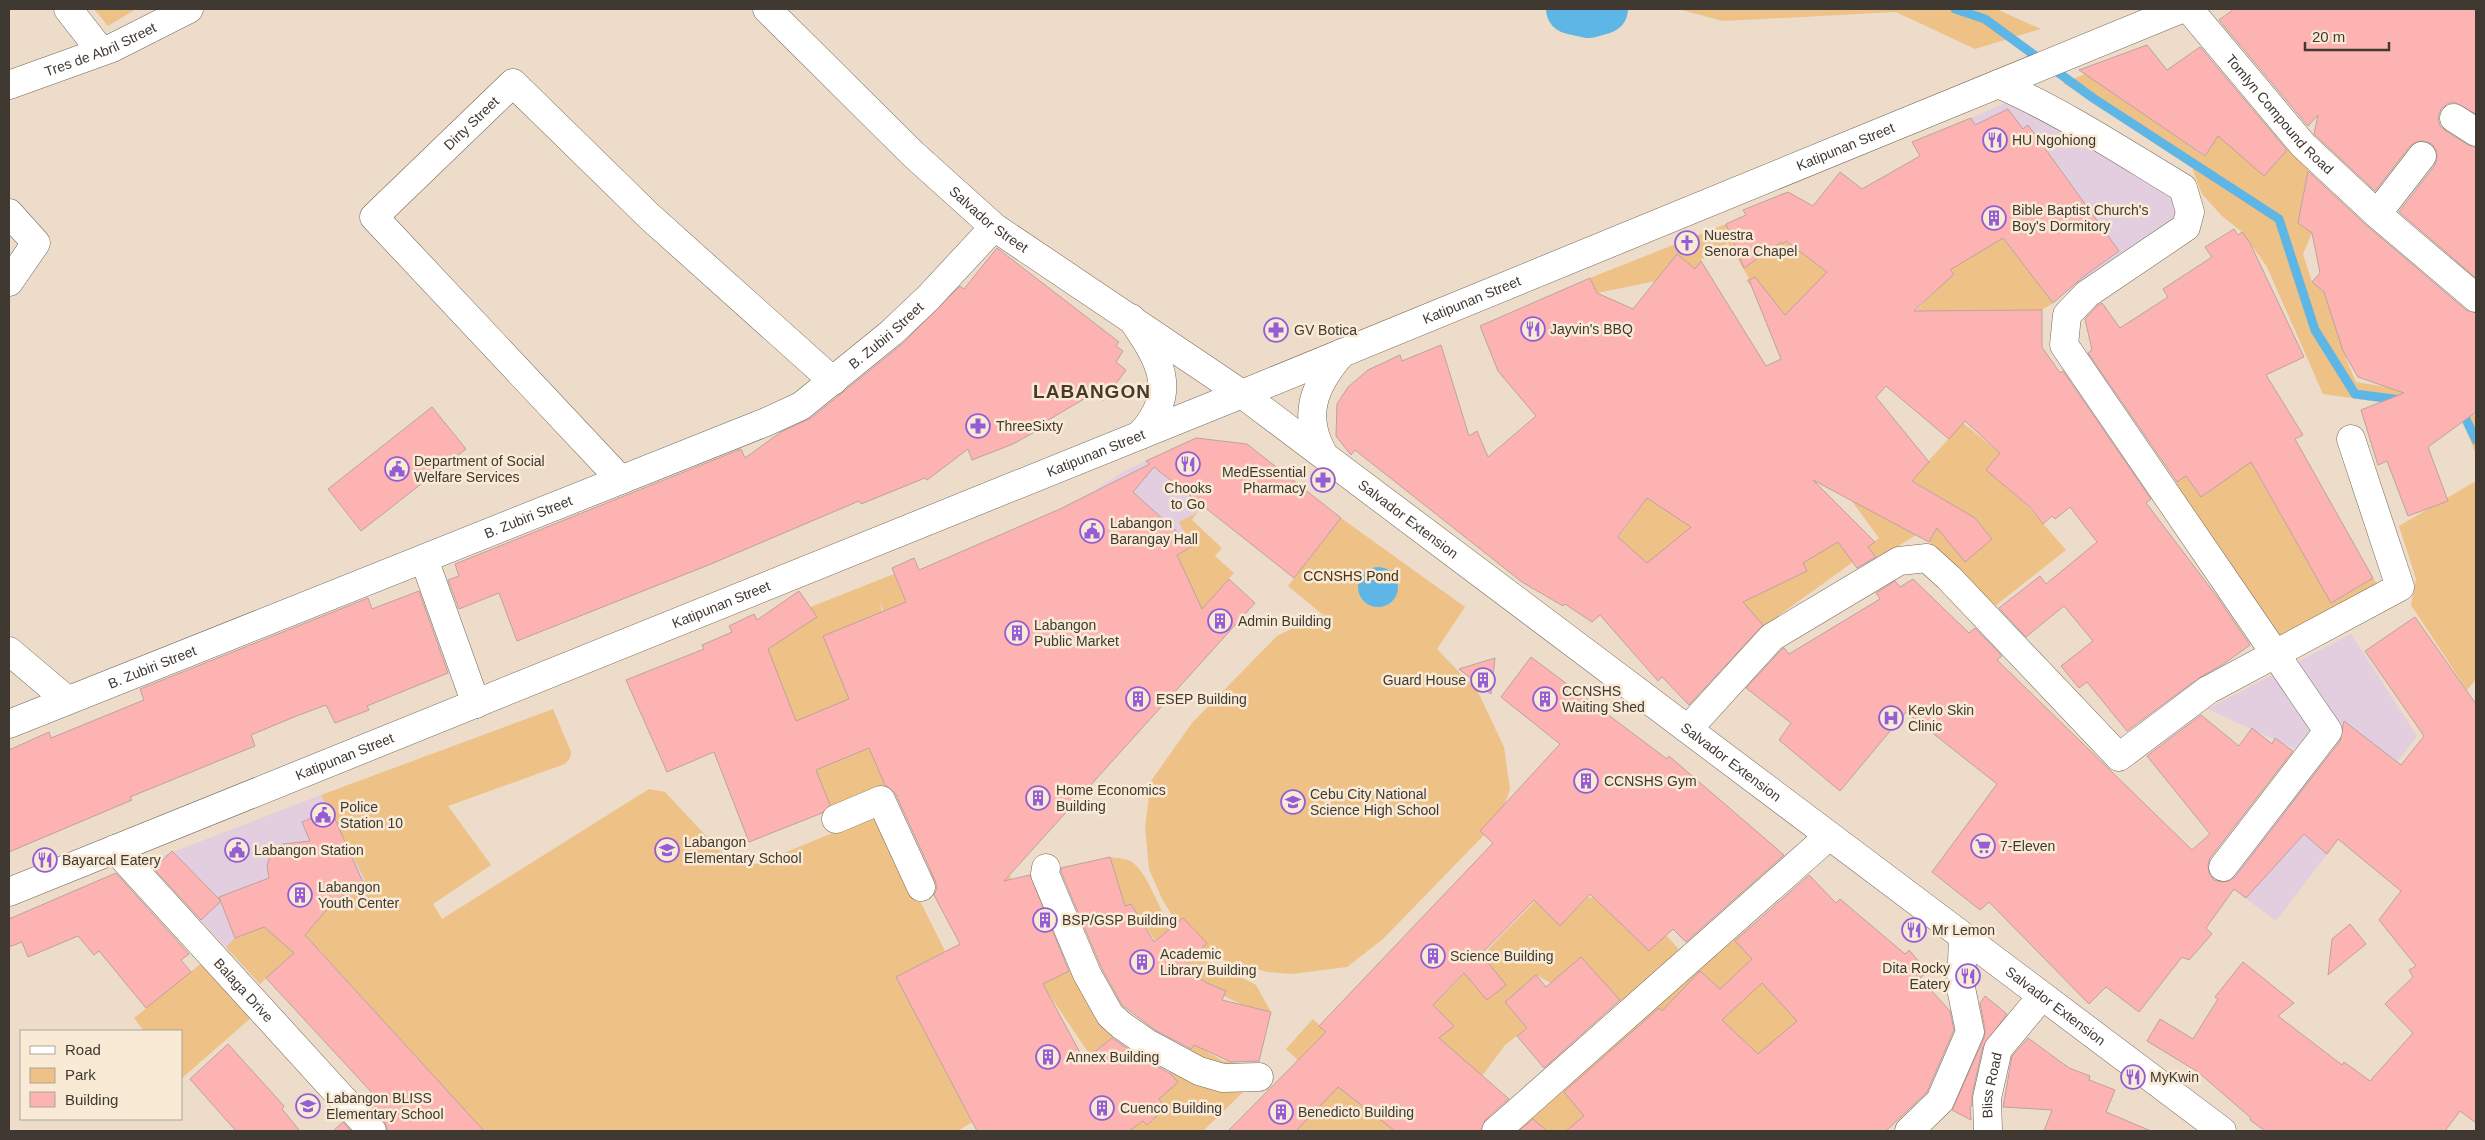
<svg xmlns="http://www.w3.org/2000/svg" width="2485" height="1140" font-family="Helvetica,sans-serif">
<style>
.commercial{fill:#e2cede}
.green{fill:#eec187}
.water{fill:#5db6e5}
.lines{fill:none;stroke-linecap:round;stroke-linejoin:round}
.stream{stroke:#5db6e5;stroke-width:9}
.river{stroke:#5db6e5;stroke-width:50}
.building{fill:#fdb3b1;stroke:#bca2a1;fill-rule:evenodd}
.street-casing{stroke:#756857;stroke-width:29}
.secondary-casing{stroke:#756857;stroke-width:29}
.street{stroke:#fff;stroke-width:28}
.secondary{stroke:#fff;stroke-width:28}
.labels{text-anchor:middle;stroke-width:5;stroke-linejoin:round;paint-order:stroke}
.street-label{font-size:14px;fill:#403932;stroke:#f9ead6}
.poi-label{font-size:14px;fill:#403932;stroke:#f9ead6;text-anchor:start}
.park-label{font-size:14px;fill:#463010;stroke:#f9ead6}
.district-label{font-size:19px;font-weight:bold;letter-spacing:1px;fill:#473a2a;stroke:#f9ead6}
</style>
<rect width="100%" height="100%" fill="#ecdcc9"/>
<!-- commercial -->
<path class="commercial" d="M2024 95 2183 188 2190 212 2079 283 1990 152 1971 118Z
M1154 457 1203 504 1197 513 1180 522 1192 547 1177 555 1117 640 1060 509 1091 493 1123 472Z
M2351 634 2417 736 2276 921 2232 888 2208 874 2307 754 2207 709Z
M321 795 365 880 336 899 260 984 147 862Z"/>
<!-- green -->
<path class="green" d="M94 9H136L108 26Z
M1548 9H1628L1592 19Z
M1678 9H1996L2041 29 1975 49 1896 12 1723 21Z
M2085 74 2204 156 2235 111 2264 176 2289 148 2308 169 2298 223 2312 233 2303 254 2312 282 2324 292 2346 359 2356 382 2465 400 2476 418V454L2459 413 2323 394 2267 267 2242 232 2222 216 2202 194 2192 168 2063 83Z
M1726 224 1744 268 1768 251 1776 233 1851 291 1814 352 1763 296 1746 281 1749 278 1728 243 1702 259 1695 269 1677 254 1656 281 1597 293 1590 278Z
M2001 236 2053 303 2042 310 1949 311V352L1910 317 1953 274 1948 268Z
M1963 423 2000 453 1986 470 2027 505 2066 550 1995 606 1929 542 1951 504 1911 480Z
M2250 461 2331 603 2373 578 2379 588 2279 644 2176 483 2186 476 2201 497Z
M2476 481V679L2467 690 2411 605 2416 579 2399 526Z
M1849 497 1916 535 1878 559 1868 547 1879 538Z
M1647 498 1665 510 1669 506 1693 526 1647 564 1598 567Z
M1806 500 1853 562 1764 626 1742 602 1780 577 1783 583 1807 571 1803 563 1812 557Z
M1197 513 1192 520 1222 548 1215 556 1234 573 1169 646 969 821 880 602 882 612 823 636 924 874 981 848 989 864 1010 876 1058 976 1080 965 1118 1033 1090 1055 1042 984 977 858 915 891 945 951 896 977 972 1122 958 1131H484L309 939 260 984 226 947 235 938 264 927 292 951 336 899 365 880 321 795 553 709 571 752 570 758 565 764 448 806 491 865 433 904 442 919 649 789 665 792 720 851 737 862 757 864 840 830 816 770 861 751 841 703 796 721 684 657 894 574 976 765 1177 555 1192 547 1179 522Z
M1341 518 1465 607 1437 649 1478 692 1504 747 1510 789 1505 804 1484 835 1383 939 1347 967 1291 974 1268 972 1225 961 1201 949 1186 938 1162 899 1149 869 1145 828 1151 781 1192 723 1277 636 1320 615 1332 616 1322 614 1288 586Z
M1110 857C1116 858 1124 858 1130 861 1146 868 1160 912 1171 928L1155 941 1131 904 1125 906Z
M1588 897 1594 898 1666 935 1683 954 1621 1001 1581 957 1551 983 1536 975 1505 1002 1527 1028 1505 1045 1482 1076 1417 1022 1535 901 1560 926Z
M1758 920 1827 988 1851 1104 1802 1131H1296L1332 1093 1286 1049 1313 1019 1326 1032 1398 1042 1507 1130Z
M1196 955 1256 985 1271 1012 1243 1005 1224 996 1226 991 1207 983 1187 967Z
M204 961 253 1016 181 1079V1031H144L134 1018Z
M1195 1045 1223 1061 1269 1067 1203 1131H1129L1143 1121 1147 1125 1166 1109 1159 1099 1178 1082 1167 1069Z"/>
<!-- water -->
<path class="water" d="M1358 587a20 20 0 1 1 40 0a20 20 0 1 1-40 0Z"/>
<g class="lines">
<!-- stream -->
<path class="stream" d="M1955 9 1985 19 2093 98 2279 219 2315 330 2355 394 2401 400
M2461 409 2476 440"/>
<!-- river -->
<path class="river" d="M1571 9 1589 13 1603 9"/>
</g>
<!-- building -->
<path class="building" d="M2234 9H2476V114L2454 102 2447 104 2441 109 2438 118 2440 126 2446 131 2468 145 2476 147V278L2399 212 2435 165 2437 158 2436 150 2432 144 2424 141 2416 142 2410 146 2375 191 2314 134 2318 115 2308 126 2219 20Z
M2147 45 2167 70 2200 47 2287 150 2264 176 2218 136 2205 156 2079 70Z
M2008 109 2023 129 2028 125 2119 251 2083 277 2053 303 2003 238 1950 270 1954 274 1914 311 2042 310V347L2060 373 2063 371 2151 499 2146 503 2218 598 2250 645 2225 663 2199 678 2127 731 2087 682 2079 688 2061 666 2093 641 2064 606 2026 637 1999 608 2040 576 2046 584 2097 542 2070 507 2055 519 2052 516 2043 524 2031 508 1986 470 2000 453 1965 421 1949 439 1886 386 1876 397 1929 462 1912 481 1975 518 1992 539 1965 562 1937 528 1929 542 1813 480 1875 542 1868 547 1876 557 1857 568 1838 542 1803 563 1807 571 1743 602 1763 625 1689 705 1662 677 1658 681 1600 615 1592 622 1565 604 1563 606 1522 582 1355 450 1351 455 1336 436 1337 404 1348 387 1368 370 1400 355 1402 361 1441 345 1469 436 1477 431 1488 457 1536 416 1498 371 1480 326 1590 278 1597 293 1633 309 1677 254 1695 269 1701 261 1766 366 1781 359 1749 280 1755 277 1785 315 1827 272 1786 241 1783 244 1781 242 1744 268 1726 224 1746 215 1743 210 1788 192 1813 206 1840 172 1862 189 1920 156 1912 142 1971 118 1975 125ZM1647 498 1691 527 1647 563 1618 537Z
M2308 171 2366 225 2466 310 2476 313V412L2428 447 2448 501 2408 516 2387 461 2378 465 2361 410 2404 393 2358 377 2343 351 2324 292 2312 282 2320 273 2312 233 2298 223Z
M2234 229 2238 235 2242 232 2250 243 2304 357 2266 375 2303 435 2295 439 2373 578 2331 603 2251 462 2201 497 2186 476 2177 482 2088 353 2092 350 2085 319 2097 306 2102 303 2120 328 2168 297 2163 289 2212 257 2205 247Z
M997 248 1119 342 1116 346 1123 351 1116 362 1126 370 1103 401 1094 393 1045 422 1047 425 1013 444 972 460 968 449 927 480 925 478 861 504 859 501 711 564 517 641 499 593 459 609 448 580 459 576 455 564 741 449 745 458 781 432 811 418 901 345 960 286 964 289Z
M432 407 466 449 361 531 328 489Z
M1196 438 1247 444 1341 518 1294 578 1154 467 1133 492 1193 546 1177 555 1202 609 1229 579 1255 603 1004 881 1030 875 1069 971 1043 984 1084 1060 1112 1038 1140 1057 1171 1074 1178 1082 1159 1099 1166 1108 1147 1125 1143 1121 1129 1131H977L896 977 960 944 934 895 937 888 935 880 895 793 885 785 869 748 816 770 830 805 822 813 749 842 714 752 667 772 626 680 704 649 702 645 732 632 729 626 754 614 757 620 799 591 817 617 768 649 796 721 849 699 823 636 906 602 892 568 914 558 919 570 1060 509 1150 464 1146 461Z
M1913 579 1969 633 1975 628 2002 656 1997 660 2192 850 2210 834 2147 756 2201 715 2239 746 2252 728 2272 744 2275 738 2293 751 2210 858 2208 865 2209 873 2214 880 2221 882 2229 881 2235 877 2340 741 2344 721 2401 765 2424 736 2365 651 2415 617 2476 704V1123L2460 1111 2445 1131H2265L2250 1120 2251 1118 2198 1072 2147 1041 2160 1019 2193 1039 2218 999 2215 997 2243 962 2294 1003 2278 1016 2342 1065 2344 1062 2370 1081 2413 1033 2385 1004 2413 977 2409 970 2416 966 2379 920 2401 891 2338 839 2327 854 2304 834 2246 898 2234 889 2206 928 2212 934 2189 960 2182 957 2139 1012 2106 987 2089 1004 1989 902 1980 910 1932 872 1997 784 1906 712 1840 791 1779 740 1791 723 1746 688 1782 649 1784 648 1789 654 1880 599 1876 593 1895 581 1900 587Z
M419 591 448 673 367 706 369 710 335 723 326 705 294 717 251 735 255 746 130 797 132 800 9 852V750L49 732 51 738 144 700 140 689 368 598 372 609Z
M1531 657 1667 759 1669 756 1784 855 1686 942 1673 929 1649 951 1590 894 1560 926 1534 900 1481 954 1506 985 1487 1000 1464 973 1433 1005 1454 1026 1439 1038 1509 1099 1485 1120 1481 1131H1395L1338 1087 1296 1131H1228L1326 1032 1319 1026 1493 843 1480 831 1560 744 1501 697Z
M1495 658 1491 694 1459 669Z
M331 810 365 887 336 899 305 935 484 1131H387L384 1120 367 1102 374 1095 266 978 294 953 264 927 235 938 219 897 269 878 267 866 271 852 283 844 310 841 302 822Z
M172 851 221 901 201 920 154 869Z
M1110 857 1125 906 1131 904 1154 942 1183 918 1207 943 1184 968 1207 983 1226 991 1222 1000 1271 1012 1259 1061 1231 1062 1194 1045 1191 1049 1155 1030 1122 1005 1101 967 1061 872V868Z
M116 873 189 954 181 960 191 972 146 1008 99 951 94 955 78 936 28 957 22 942 9 947V919Z
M1809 875 1836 903 1840 899 1905 954 1909 950 1928 972 1920 978 1950 1011 1954 1030 1927 1092 1886 1131H1566L1584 1116 1564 1092 1659 1008 1662 1011 1700 971 1720 989 1752 959 1735 941ZM1762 983 1797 1021 1758 1054 1722 1020Z
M2350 924 2366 944 2328 975 2332 939Z
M1581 957 1620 1000 1544 1068 1517 1036 1527 1028 1505 1002 1536 975 1546 987Z
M1985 996 2007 1014 1983 1046 1972 1095V1106H1970L1971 1120 1952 1110 1984 1038 1985 1029 1980 1003Z
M2028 1038 2069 1068 2090 1076 2089 1080 2115 1090 2106 1112 2151 1131H2044L2052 1110 2003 1107 2012 1056Z
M228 1044 284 1106 282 1109 300 1131H236L190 1079Z
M1533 1119 1547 1131H1519Z
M343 1122 351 1131H333Z"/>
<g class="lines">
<!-- street casing -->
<g class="street-casing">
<g id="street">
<path d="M68 9 101 51"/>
<path id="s1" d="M767 9 913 154 994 227 1242 394"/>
<path id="s2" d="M2189 9 2303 145 2377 214 2476 298"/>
<path d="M1998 84C2063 112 2123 152 2183 188L2190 212 2186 227 2087 294 2067 315 2064 345 2328 731 2223 867"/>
<path d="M2454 118 2476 132"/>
<path d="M9 213 36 243 9 282"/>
<path d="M2377 214 2422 156"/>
<path id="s3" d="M621 480 374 217 513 83 650 217 833 381"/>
<path d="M424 559 476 704"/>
<path d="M9 651 67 700"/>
<path id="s4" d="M9 724 766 422 801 406 891 333 928 298 994 227"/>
<path d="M1688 729 1772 637 1899 561 1927 558 1949 578 2119 757 2208 690 2400 587 2351 439"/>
<path d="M836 819 881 800 921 887"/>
<path id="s5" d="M115 849 372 1131"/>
<path d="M1046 868 1045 874 1087 974 1110 1015 1121 1025 1147 1043 1199 1071 1223 1078 1259 1077"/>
<path d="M1496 1131 1829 836"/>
<path d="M1909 1131 1940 1101 1970 1032 1961 988 1963 937"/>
<path id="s6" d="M1988 1131 1987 1098 1998 1049 2042 996"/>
</g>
</g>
<!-- secondary casing -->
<g class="secondary-casing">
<g id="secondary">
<path id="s7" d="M9 85 112 48 189 9"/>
<path d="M1131 318C1160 360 1180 391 1140 435"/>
<path id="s8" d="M1242 394 2222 1131"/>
<path d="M1324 455C1301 416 1314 385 1342 353"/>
<path id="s9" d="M9 892 1242 394 2181 9"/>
</g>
</g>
<!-- street -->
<use href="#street" class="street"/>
<!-- secondary -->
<use href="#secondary" class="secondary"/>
</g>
<!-- icons -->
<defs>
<g id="restaurant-ring" transform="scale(1.25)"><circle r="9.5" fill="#f9ead6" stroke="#945dd5" stroke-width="1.5"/><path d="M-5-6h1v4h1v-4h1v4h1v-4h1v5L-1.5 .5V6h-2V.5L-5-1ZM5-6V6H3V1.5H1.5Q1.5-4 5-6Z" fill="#945dd5"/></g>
<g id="building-ring" transform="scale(1.25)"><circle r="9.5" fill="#f9ead6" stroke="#945dd5" stroke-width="1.5"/><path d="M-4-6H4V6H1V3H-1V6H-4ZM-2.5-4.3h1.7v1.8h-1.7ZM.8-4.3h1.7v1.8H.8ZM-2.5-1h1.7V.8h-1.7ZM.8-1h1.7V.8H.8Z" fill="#945dd5"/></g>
<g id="church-ring" transform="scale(1.25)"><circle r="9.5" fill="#f9ead6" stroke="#945dd5" stroke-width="1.5"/><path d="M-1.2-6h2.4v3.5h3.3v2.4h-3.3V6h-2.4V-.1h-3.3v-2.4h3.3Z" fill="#945dd5"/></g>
<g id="pharmacy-ring" transform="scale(1.25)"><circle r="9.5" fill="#f9ead6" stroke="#945dd5" stroke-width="1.5"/><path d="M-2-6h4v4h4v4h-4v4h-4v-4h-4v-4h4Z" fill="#945dd5"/></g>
<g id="civic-ring" transform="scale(1.25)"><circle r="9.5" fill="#f9ead6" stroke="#945dd5" stroke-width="1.5"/><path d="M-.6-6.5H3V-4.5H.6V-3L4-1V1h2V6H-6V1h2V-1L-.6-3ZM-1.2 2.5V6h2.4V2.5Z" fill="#945dd5"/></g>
<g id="hospital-ring" transform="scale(1.25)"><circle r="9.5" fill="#f9ead6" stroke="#945dd5" stroke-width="1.5"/><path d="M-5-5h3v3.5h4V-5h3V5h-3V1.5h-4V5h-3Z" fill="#945dd5"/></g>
<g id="school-ring" transform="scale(1.25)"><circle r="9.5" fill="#f9ead6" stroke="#945dd5" stroke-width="1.5"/><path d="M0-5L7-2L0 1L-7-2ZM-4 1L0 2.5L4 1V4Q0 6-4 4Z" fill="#945dd5"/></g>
<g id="supermarket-ring" transform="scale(1.25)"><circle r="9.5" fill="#f9ead6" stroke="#945dd5" stroke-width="1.5"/><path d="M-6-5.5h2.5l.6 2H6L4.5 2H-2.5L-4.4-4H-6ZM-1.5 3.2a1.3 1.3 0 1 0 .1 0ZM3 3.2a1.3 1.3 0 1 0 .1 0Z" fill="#945dd5"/></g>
</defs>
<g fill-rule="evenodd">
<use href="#restaurant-ring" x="1995" y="140"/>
<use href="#building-ring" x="1994" y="218"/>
<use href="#church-ring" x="1687" y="243"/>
<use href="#restaurant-ring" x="1533" y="329"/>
<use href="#pharmacy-ring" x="1276" y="330"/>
<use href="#pharmacy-ring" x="978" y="426"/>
<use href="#restaurant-ring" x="1188" y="464"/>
<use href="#civic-ring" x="397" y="469"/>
<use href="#pharmacy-ring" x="1323" y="480"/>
<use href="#civic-ring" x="1092" y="531"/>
<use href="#building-ring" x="1220" y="621"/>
<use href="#building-ring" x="1017" y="633"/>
<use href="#building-ring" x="1483" y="680"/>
<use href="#building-ring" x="1138" y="699"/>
<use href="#building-ring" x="1545" y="699"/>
<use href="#hospital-ring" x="1891" y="718"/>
<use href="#building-ring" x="1586" y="781"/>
<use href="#building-ring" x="1038" y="798"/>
<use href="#school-ring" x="1293" y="802"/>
<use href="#civic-ring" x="323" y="815"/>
<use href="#supermarket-ring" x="1983" y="846"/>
<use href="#civic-ring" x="237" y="850"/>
<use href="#school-ring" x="667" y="850"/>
<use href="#restaurant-ring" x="45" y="860"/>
<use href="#building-ring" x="300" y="895"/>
<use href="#building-ring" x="1045" y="920"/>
<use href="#restaurant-ring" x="1914" y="930"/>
<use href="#building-ring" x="1433" y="956"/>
<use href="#building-ring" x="1142" y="962"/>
<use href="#restaurant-ring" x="1968" y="976"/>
<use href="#building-ring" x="1048" y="1057"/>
<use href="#restaurant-ring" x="2133" y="1077"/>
<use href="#school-ring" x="308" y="1106"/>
<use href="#building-ring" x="1102" y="1108"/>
<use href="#building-ring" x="1281" y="1112"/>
</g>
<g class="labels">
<!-- street labels -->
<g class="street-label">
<text dy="5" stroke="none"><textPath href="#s7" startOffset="98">Tres de Abril Street</textPath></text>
<text dy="5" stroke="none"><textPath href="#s2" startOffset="139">Tomlyn Compound Road</textPath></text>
<text dy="5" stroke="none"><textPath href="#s3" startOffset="496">Dirty Street</textPath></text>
<text dy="5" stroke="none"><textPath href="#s9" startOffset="1982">Katipunan Street</textPath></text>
<text dy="5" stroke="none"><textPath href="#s1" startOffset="306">Salvador Street</textPath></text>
<text dy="5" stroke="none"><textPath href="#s9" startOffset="1578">Katipunan Street</textPath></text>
<text dy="5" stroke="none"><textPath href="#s4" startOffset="964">B. Zubiri Street</textPath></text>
<text dy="5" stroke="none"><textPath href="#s9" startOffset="1172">Katipunan Street</textPath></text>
<text dy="5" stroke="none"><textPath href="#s4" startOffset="559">B. Zubiri Street</textPath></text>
<text dy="5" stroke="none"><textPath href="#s8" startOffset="208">Salvador Extension</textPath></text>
<text dy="5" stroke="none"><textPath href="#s9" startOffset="768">Katipunan Street</textPath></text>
<text dy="5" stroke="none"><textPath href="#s4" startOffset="154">B. Zubiri Street</textPath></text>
<text dy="5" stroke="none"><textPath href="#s9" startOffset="362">Katipunan Street</textPath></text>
<text dy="5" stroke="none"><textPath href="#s8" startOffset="612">Salvador Extension</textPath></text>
<text dy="5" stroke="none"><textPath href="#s5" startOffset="191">Balaga Drive</textPath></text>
<text dy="5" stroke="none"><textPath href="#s8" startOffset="1018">Salvador Extension</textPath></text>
<text dy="5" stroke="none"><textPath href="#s6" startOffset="46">Bliss Road</textPath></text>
</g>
<!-- poi labels -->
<g class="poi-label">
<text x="2012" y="145">HU Ngohiong</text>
<text x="2012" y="215">Bible Baptist Church's<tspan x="2012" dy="16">Boy's Dormitory</tspan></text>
<text x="1704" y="240">Nuestra<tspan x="1704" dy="16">Senora Chapel</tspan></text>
<text x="1550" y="334">Jayvin's BBQ</text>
<text x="1294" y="335">GV Botica</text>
<text x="996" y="431">ThreeSixty</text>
<text x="414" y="466">Department of Social<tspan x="414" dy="16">Welfare Services</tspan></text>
<text x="1306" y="477" text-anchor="end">MedEssential<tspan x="1306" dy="16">Pharmacy</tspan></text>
<text x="1188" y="493" text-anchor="middle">Chooks<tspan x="1188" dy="16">to Go</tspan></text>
<text x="1110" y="528">Labangon<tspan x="1110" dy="16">Barangay Hall</tspan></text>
<text x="1238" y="626">Admin Building</text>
<text x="1034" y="630">Labangon<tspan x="1034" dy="16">Public Market</tspan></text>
<text x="1466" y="685" text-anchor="end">Guard House</text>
<text x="1562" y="696">CCNSHS<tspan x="1562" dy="16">Waiting Shed</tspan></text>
<text x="1156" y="704">ESEP Building</text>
<text x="1908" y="715">Kevlo Skin<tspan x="1908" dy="16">Clinic</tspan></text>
<text x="1604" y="786">CCNSHS Gym</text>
<text x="1056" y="795">Home Economics<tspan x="1056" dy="16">Building</tspan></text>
<text x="1310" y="799">Cebu City National<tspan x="1310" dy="16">Science High School</tspan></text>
<text x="340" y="812">Police<tspan x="340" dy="16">Station 10</tspan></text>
<text x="684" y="847">Labangon<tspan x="684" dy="16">Elementary School</tspan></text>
<text x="2000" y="851">7-Eleven</text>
<text x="254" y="855">Labangon Station</text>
<text x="62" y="865">Bayarcal Eatery</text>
<text x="318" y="892">Labangon<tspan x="318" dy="16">Youth Center</tspan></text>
<text x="1062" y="925">BSP/GSP Building</text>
<text x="1932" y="935">Mr Lemon</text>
<text x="1160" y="959">Academic<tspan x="1160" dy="16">Library Building</tspan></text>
<text x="1450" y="961">Science Building</text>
<text x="1950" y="973" text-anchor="end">Dita Rocky<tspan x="1950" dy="16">Eatery</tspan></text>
<text x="1066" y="1062">Annex Building</text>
<text x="2150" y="1082">MyKwin</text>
<text x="326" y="1103">Labangon BLISS<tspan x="326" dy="16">Elementary School</tspan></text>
<text x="1120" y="1113">Cuenco Building</text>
<text x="1298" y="1117">Benedicto Building</text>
</g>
<!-- park labels -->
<g class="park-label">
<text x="1351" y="581">CCNSHS Pond</text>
</g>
<!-- district labels -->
<g class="district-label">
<text x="1092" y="398">LABANGON</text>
</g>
</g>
<!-- border -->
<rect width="2485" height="1140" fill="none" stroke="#403932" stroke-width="20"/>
<!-- legend -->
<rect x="20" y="1030" width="162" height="90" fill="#f9ead6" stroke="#afa394"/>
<rect x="30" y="1046" width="25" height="8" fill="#ffffff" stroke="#afa394"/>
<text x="65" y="1055" font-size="15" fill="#403932">Road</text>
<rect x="30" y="1068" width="25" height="15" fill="#eec187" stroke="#afa394"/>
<text x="65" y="1080" font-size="15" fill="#403932">Park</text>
<rect x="30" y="1092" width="25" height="15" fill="#fdb3b1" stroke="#afa394"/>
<text x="65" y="1105" font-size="15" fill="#403932">Building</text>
<!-- scale -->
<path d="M2305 42v8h84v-8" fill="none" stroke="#403932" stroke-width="2.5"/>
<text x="2312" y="42" font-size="15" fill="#403932" stroke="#f9ead6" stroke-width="4" paint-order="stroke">20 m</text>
</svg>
